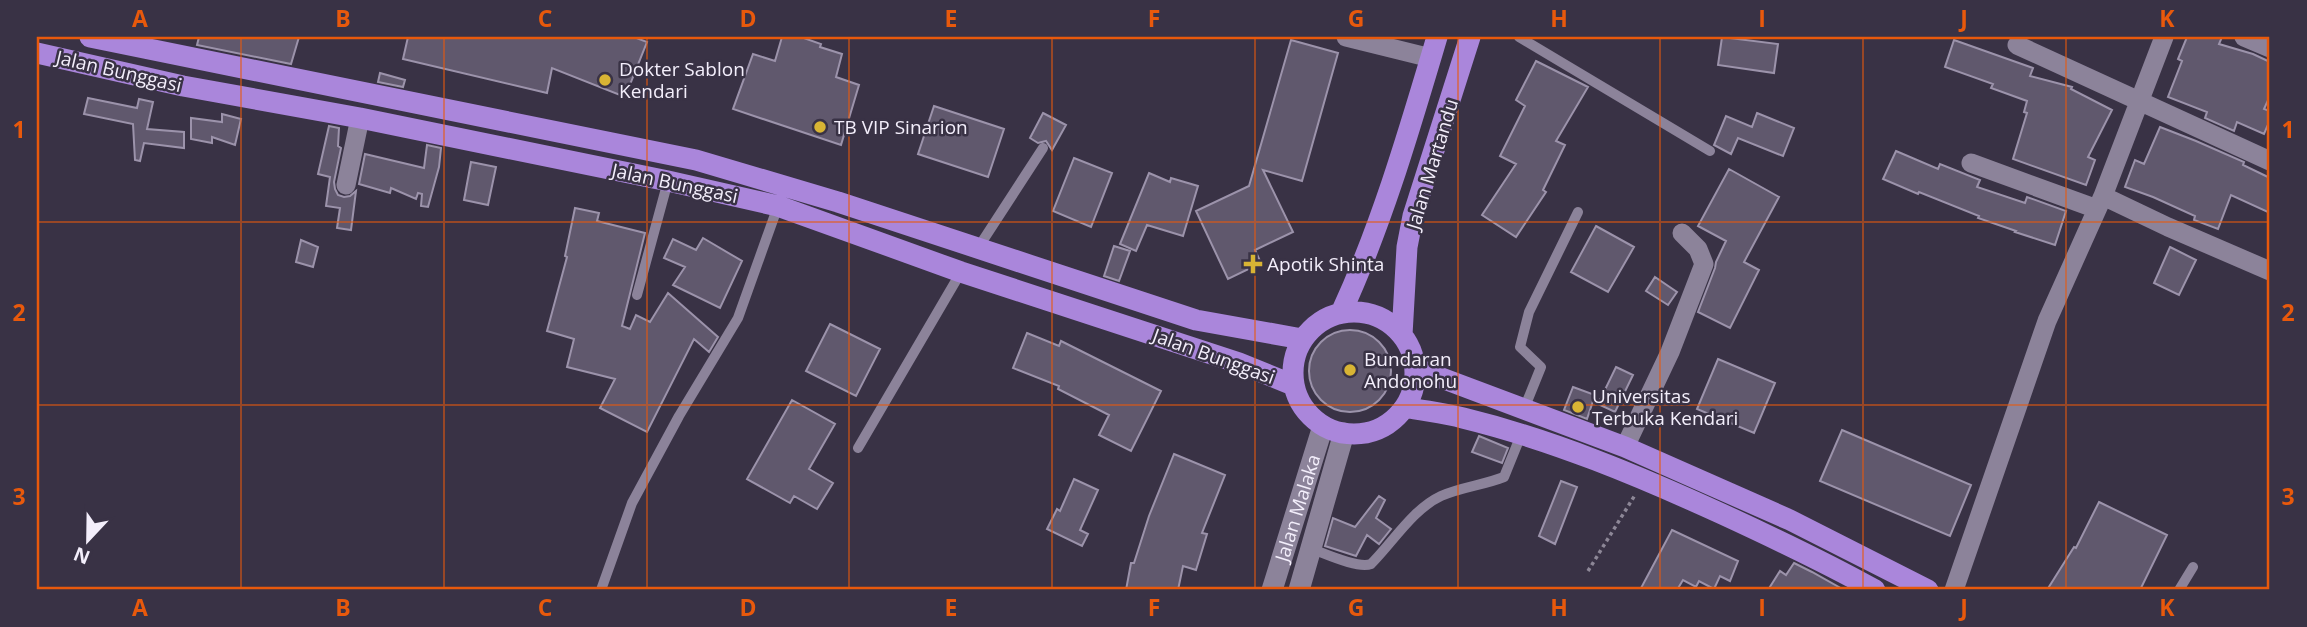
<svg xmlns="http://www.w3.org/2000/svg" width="2307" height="627" font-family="'Open Sans',sans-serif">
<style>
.building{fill:#60586d;stroke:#9c93ab;stroke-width:2}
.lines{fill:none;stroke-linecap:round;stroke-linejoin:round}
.path{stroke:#8d8797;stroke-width:3.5;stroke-dasharray:3.5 3.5;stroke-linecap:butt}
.service{stroke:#8c839a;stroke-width:10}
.minor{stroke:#8c839a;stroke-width:19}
.tertiary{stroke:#8c839a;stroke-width:21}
.trunk{stroke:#aa86db;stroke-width:21}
.grid{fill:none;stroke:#e8590c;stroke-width:2;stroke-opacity:0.55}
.poi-dot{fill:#d8b434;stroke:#393245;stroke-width:2.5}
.labels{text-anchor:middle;stroke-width:5;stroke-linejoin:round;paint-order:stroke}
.poi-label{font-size:19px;fill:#f3eefb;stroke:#393245;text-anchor:start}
.street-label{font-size:19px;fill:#f3eefb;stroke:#393245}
.neatline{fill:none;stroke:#e8590c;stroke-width:2.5}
.grid-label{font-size:23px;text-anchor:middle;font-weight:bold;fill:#e8590c}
</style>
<rect width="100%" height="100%" fill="#393245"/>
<!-- building -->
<path class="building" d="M199 37H299L291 64 197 45Z
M408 37H634L647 42 625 97 552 68 547 93 403 59Z
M782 37H801L821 44 820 47 842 54 836 77 859 85 841 145 733 109 753 54 775 61Z
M1722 37 1778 44 1774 73 1718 65Z
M2187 37H2222L2219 44 2253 54 2270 62V96L2264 109 2270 111V120L2264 134 2237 122 2234 131 2205 118 2207 112 2168 97 2182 61 2178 59Z
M1291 40 1338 53 1302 181 1263 170 1293 232 1255 250 1261 263 1228 279 1196 211 1249 186Z
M1954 40 2033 68 2030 76 2072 87 2071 89 2112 110 2088 157 2095 160 2086 185 2013 159 2027 113 2024 112 2027 101 1991 88 1993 84 1945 67Z
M1536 61 1588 87 1556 141 1565 145 1543 190 1546 192 1516 237 1482 215 1516 164 1500 156 1525 106 1516 100Z
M380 73 405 80 403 87 378 82Z
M88 98 137 108 139 99 153 102 147 129 184 132V148L144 143 140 161 135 160 133 124 84 114Z
M934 106 1004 129 988 177 918 154Z
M1043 113 1066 125 1052 150 1046 141 1038 143 1030 138Z
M1757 113 1794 128 1783 156 1738 138 1731 154 1714 145 1726 116 1752 127Z
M222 114 241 119 235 145 212 137V143L191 139V118L222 122Z
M329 126 339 128 338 146 341 148 334 182 335 189 338 195 344 197 350 196 356 191 351 230 337 228 340 208 326 206 330 177 318 174Z
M2160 127 2196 141 2244 162 2243 165 2270 178V213L2231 195 2218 229 2194 220 2195 216 2153 197 2125 187 2135 160 2144 164Z
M427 145 441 148 439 167 428 207 421 206 422 194 418 193 416 199 391 188 390 193 359 184 365 154 424 168Z
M1896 151 1938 169 1940 164 1980 180 1977 187 2025 203 2027 197 2066 211 2055 245 2015 232 2016 231 1978 218 1979 216 1919 192 1918 194 1883 179Z
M1074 158 1112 173 1091 227 1053 211Z
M471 162 496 167 488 205 464 200Z
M1729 169 1779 197 1744 262 1759 270 1730 328 1698 312 1715 268 1716 262 1726 241 1698 226Z
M1149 173 1170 182 1171 178 1198 186 1183 236 1147 225 1136 251 1120 244Z
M575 208 599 213 597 221 645 233 622 326 630 329 636 315 650 322 668 293 718 337 709 352 694 339 647 432 600 408 615 379 567 367 574 339 547 331 567 257 565 256Z
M1596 226 1634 247 1608 292 1571 272Z
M703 238 742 261 720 308 673 285 685 267 664 258 673 239 696 250Z
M301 240 318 247 313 267 296 262Z
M1114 246 1130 251 1119 281 1104 276Z
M2170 247 2196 260 2179 295 2154 283Z
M1655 277 1677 292 1668 305 1646 291Z
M830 324 880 349 856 396 806 371Z
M1309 371a41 41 0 1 1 82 0a41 41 0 1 1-82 0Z
M1027 333 1059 346 1061 341 1161 391 1131 451 1099 435 1109 415 1058 389 1059 386 1013 368Z
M1718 359 1775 383 1754 433 1697 409Z
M1616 367 1633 375 1615 412 1598 404Z
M1573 387 1595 395 1587 419 1564 410Z
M792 400 835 424 809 469 833 483 817 509 794 496 790 503 747 479Z
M1842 430 1971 485 1950 536 1820 481Z
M1479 436 1508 448 1502 463 1472 452Z
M1174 454 1225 475 1202 533 1207 534 1196 570 1183 566 1178 590H1126L1131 563H1134L1149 516Z
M1074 479 1098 490 1080 530 1088 534 1082 546 1047 529 1057 509 1060 511Z
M1561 481 1577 487 1555 544 1539 536Z
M1379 496 1385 500 1376 518 1391 529 1379 544 1367 535 1356 556 1325 546 1333 518 1355 527Z
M2099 502 2167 535 2140 590H2047L2074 547 2076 548Z
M1672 530 1738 561 1730 581 1720 576 1714 589 1699 581 1696 587 1683 580 1677 590H1640Z
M1794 563 1812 572 1844 590H1768L1780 571 1786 575Z"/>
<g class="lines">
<!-- path -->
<path class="path" d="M1588 571 1635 495"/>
<!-- service -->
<path class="service" d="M1519 37 1710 151
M978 248 1043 148
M637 295 668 181
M1524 409 1541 367 1520 347 1529 312 1578 212
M858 448 961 272
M1312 549C1326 554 1358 569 1371 564 1393 542 1413 509 1441 496 1461 487 1484 485 1504 477L1521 435
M601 590 632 503 679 416 738 318 778 206
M2179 590 2193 567"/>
<!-- minor -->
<path class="minor" d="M1346 37 1431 58
M2244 37 2270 48
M2017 45 2270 161
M1971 163 2097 209
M346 185 360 118
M2103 196 2168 227 2270 271
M1625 447 1670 352 1704 264 1698 249 1682 233
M1954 590 2047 321 2103 196 2164 37"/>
<!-- tertiary -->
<g class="tertiary">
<path id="s1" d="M1272 590 1323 426"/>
<path d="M1299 590 1344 433"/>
</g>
<!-- trunk -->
<path class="trunk" d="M90 37 696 160 838 202 1196 320 1302 339
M37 53 183 86 360 118 668 181 778 206 961 272 1239 363 1293 385
M1293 373a61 61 0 1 1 122 0a61 61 0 1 1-122 0Z
M1341 313C1382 224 1409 131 1437 37
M1402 335 1407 247 1413 216 1470 37
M1415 368 1625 447 1790 520 1928 590
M1405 407C1424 411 1444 413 1463 418 1553 440 1639 476 1722 514 1774 538 1825 562 1875 590"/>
</g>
<!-- grid -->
<path class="grid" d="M241 37V590M444 37V590M647 37V590M849 37V590M1052 37V590M1255 37V590M1458 37V590M1660 37V590M1863 37V590M2066 37V590M37 222H2270M37 405H2270"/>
<!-- markers -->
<g class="poi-dot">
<circle cx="605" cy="80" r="7"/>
<circle cx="820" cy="127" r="7"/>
<path d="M1249.5 253.5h7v7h7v7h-7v7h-7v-7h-7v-7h7z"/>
<circle cx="1350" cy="370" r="7"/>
<circle cx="1578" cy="407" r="7"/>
</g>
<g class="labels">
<!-- poi labels -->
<g class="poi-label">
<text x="619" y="76">Dokter Sablon<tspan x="619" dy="22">Kendari</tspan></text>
<text x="834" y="134">TB VIP Sinarion</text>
<text x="1267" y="271">Apotik Shinta</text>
<text x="1364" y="366">Bundaran<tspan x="1364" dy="22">Andonohu</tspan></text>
<text x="1592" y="403">Universitas<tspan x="1592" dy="22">Terbuka Kendari</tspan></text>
</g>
<!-- street labels -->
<g class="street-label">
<text transform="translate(119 71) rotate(13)" y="7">Jalan Bunggasi</text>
<text transform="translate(1432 164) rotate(-73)" y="7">Jalan Martandu</text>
<text transform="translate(675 183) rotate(12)" y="7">Jalan Bunggasi</text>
<text transform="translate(1214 356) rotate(20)" y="7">Jalan Bunggasi</text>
<text dy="7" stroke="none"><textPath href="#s1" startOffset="86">Jalan Malaka</textPath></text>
</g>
</g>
<!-- border -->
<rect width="2307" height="627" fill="none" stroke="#393245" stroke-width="77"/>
<!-- north arrow -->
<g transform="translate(88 540) rotate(202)" stroke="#393245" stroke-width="5" paint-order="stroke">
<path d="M0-5L12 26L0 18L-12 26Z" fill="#f3eefb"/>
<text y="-10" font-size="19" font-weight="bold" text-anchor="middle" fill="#f3eefb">N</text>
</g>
<rect x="38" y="38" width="2230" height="550" class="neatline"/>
<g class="grid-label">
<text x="140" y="27">A</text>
<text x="343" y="27">B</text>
<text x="545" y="27">C</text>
<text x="748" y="27">D</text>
<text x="951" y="27">E</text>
<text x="1154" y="27">F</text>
<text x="1356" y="27">G</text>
<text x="1559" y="27">H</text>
<text x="1762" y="27">I</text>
<text x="1964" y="27">J</text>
<text x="2167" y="27">K</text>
<text x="19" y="138">1</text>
<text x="2288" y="138">1</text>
<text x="19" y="321">2</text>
<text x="2288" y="321">2</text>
<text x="19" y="505">3</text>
<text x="2288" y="505">3</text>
<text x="140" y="616">A</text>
<text x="343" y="616">B</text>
<text x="545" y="616">C</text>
<text x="748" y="616">D</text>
<text x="951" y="616">E</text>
<text x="1154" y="616">F</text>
<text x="1356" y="616">G</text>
<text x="1559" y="616">H</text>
<text x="1762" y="616">I</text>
<text x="1964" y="616">J</text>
<text x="2167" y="616">K</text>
</g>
</svg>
